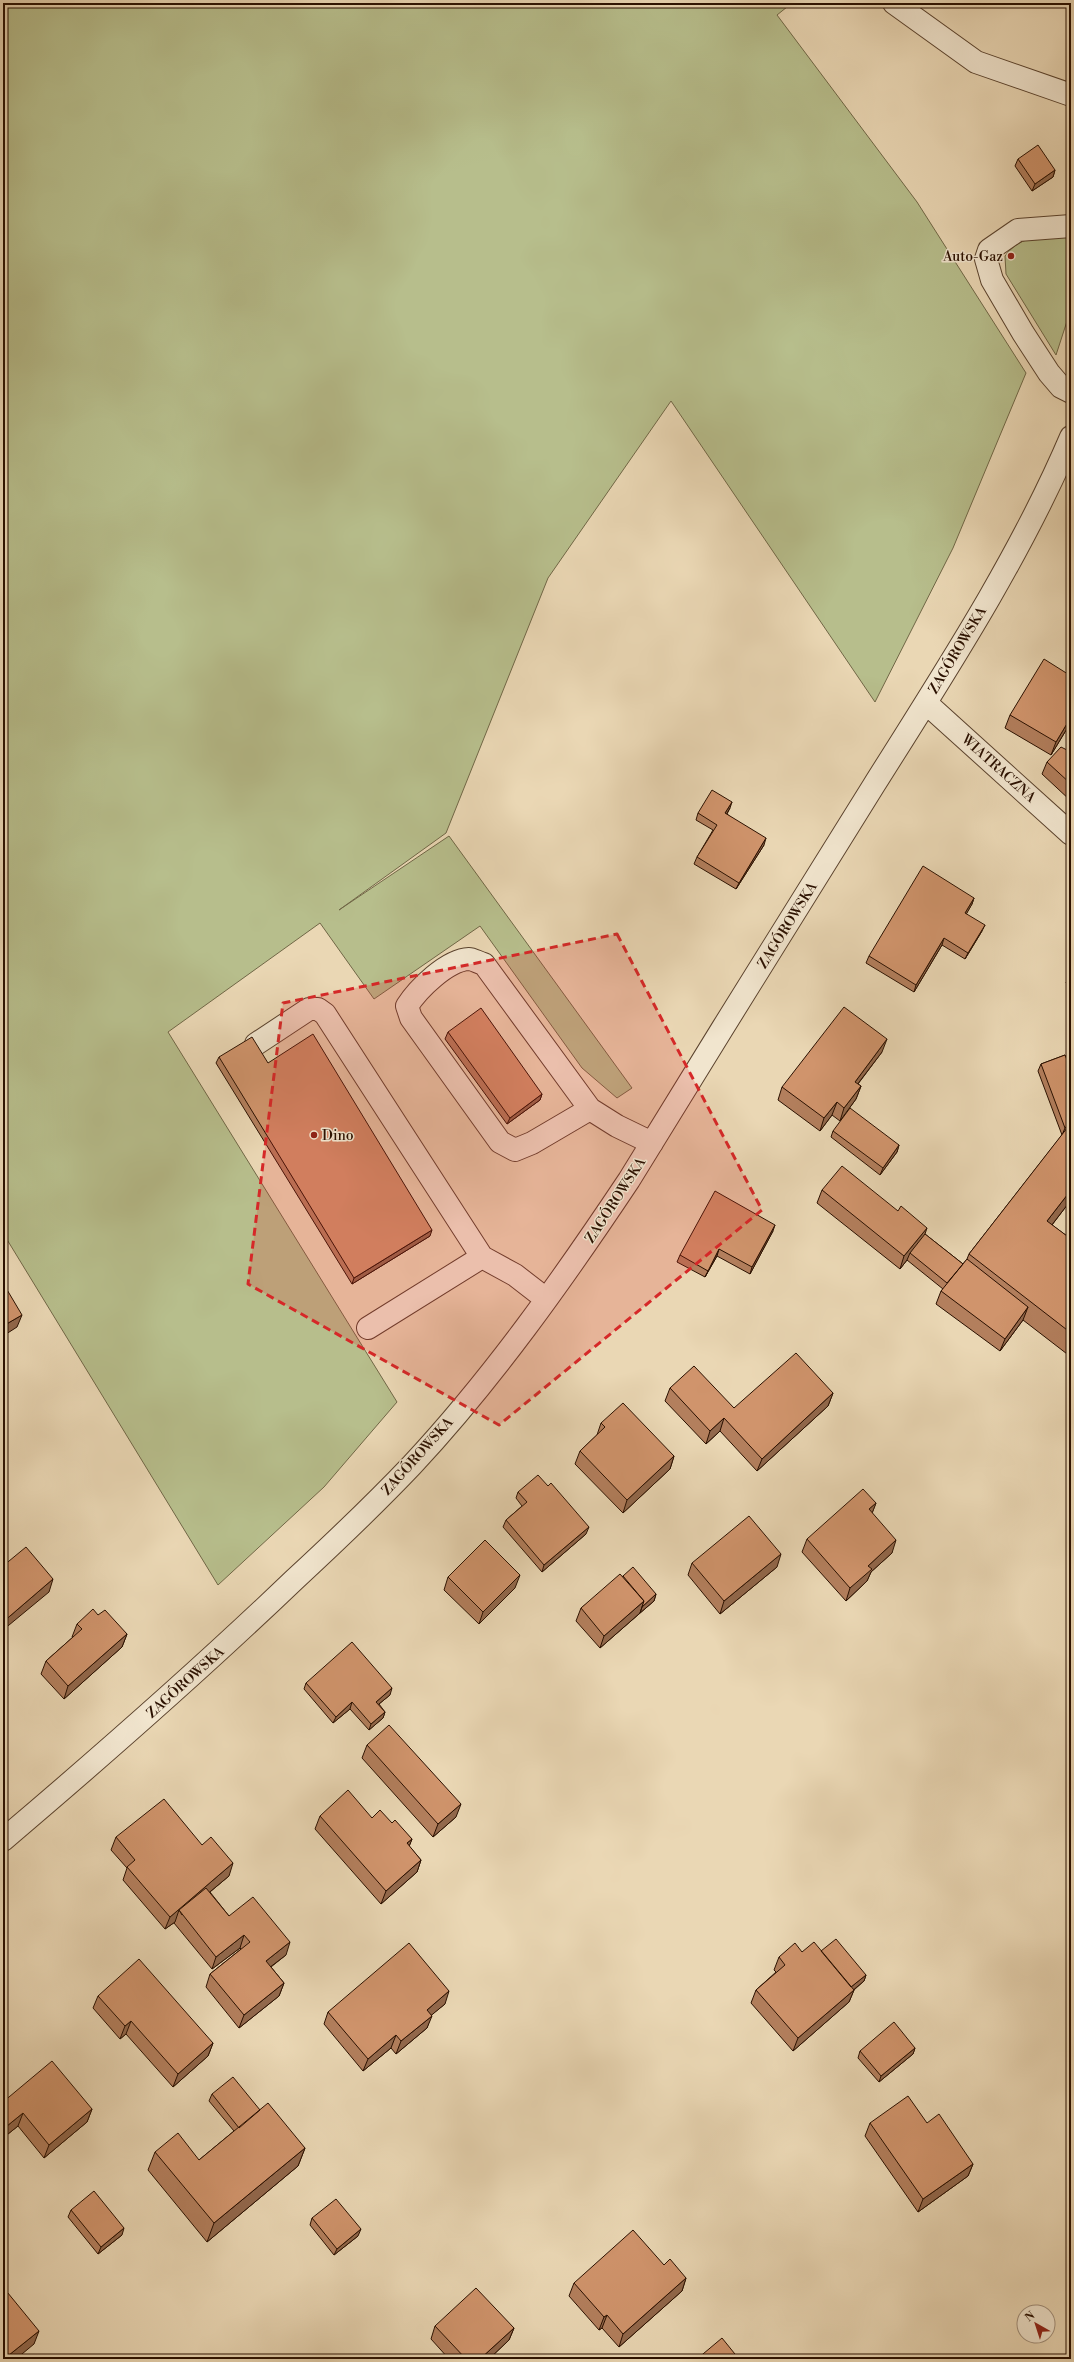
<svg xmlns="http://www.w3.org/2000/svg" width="1074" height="2362" font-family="'Libre Bodoni',serif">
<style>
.green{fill:#b7be8c;stroke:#706746}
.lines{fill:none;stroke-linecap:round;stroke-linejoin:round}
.minor-casing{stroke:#5a422d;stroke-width:24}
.minor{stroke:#f1e5ce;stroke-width:22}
.wall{fill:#b37f5d;stroke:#2a1000}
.shaded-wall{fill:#92684c;stroke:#2a1000}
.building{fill:#d0946c;stroke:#2a1000}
.marked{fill:#d62828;fill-opacity:0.2;stroke:#d62828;stroke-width:3;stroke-dasharray:8 5;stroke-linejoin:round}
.poi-dot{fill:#8f2418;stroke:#f1e5ce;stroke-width:1.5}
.labels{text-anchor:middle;stroke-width:3;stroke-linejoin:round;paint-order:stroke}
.poi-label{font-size:14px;fill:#2a1000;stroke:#f1e5ce;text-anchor:end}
.street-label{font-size:14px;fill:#2a1000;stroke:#f1e5ce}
</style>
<rect width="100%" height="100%" fill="#ead7b4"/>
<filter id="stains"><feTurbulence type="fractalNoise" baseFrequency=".005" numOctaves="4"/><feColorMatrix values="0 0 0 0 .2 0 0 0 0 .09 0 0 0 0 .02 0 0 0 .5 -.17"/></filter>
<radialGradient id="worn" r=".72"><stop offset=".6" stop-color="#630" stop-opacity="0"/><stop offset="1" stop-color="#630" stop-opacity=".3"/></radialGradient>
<!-- green -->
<path class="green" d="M3 3H792L777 15 917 202 1026 373 953 548 875 702 671 401 548 578 446 833 339 910 449 836 632 1088 617 1098 582 1068 480 926 374 999 320 923 168 1032 397 1402 324 1487 218 1585 3 1233Z
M1071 237V309L1056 355 1006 274 1005 256C1022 233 1045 237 1071 237Z"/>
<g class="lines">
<!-- minor casing -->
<g class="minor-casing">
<path id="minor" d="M894 3 976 62 1071 95
M1071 226 1018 230 989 250 986 259 992 280 1023 333 1049 373 1061 387 1071 392
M926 703 1071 834
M256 1044 309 1009H318L325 1014 482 1257 515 1275 546 1299
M590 1109 532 1143 515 1150 500 1142 411 1018 407 1006C418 989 447 960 469 959 473 959 479 963 484 964L590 1109 617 1126 652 1143
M368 1328 482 1257
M3 1840C102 1756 200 1670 294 1580 334 1543 374 1505 412 1465 493 1378 563 1279 629 1180 710 1048 792 916 874 785 945 672 1019 559 1071 437"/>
</g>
<!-- minor -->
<use href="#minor" class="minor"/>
</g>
<!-- wall -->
<path class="wall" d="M1018 159 1055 170 1053 177 1032 191 1015 166Z
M1010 715 1071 722 1051 755 1005 728Z
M1071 752V801L1042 774 1047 762Z
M730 808 727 814 764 845 736 889 694 864 697 857 713 830 696 820 698 813Z
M974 898 972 904 966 914 982 931 965 959 942 945 914 992 866 963 869 956Z
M1071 970V988L1066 983Z
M448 1032 542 1094 540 1100 507 1124 445 1039Z
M882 1052 858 1084 861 1086 856 1099 840 1121 832 1115 820 1131 778 1100 782 1087Z
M1065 1055 1071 1200 1052 1225 1071 1239V1357L1023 1320 1000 1351 936 1304 941 1291 943 1289 907 1260 900 1269 817 1203 822 1190 925 1234 963 1264 967 1259 969 1254 1062 1135 1038 1071 1041 1064Z
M219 1057 268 1063 430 1236 352 1284 216 1063Z
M833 1131 899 1145 897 1152 880 1175 831 1137Z
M773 1231 750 1274 717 1256 705 1277 677 1262 680 1255Z
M670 1388 734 1408 833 1393 828 1406 757 1471 720 1431 706 1444 665 1401Z
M601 1423 674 1456 670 1469 623 1513 575 1464 580 1451 597 1435Z
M518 1492 586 1534 542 1572 503 1527 506 1520 522 1506 516 1498Z
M876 1503 872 1513 892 1553 871 1572 867 1581 846 1601 802 1552 807 1539Z
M692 1563 777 1567 720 1614 688 1575Z
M623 1576 656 1594 654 1601 600 1648 576 1621 581 1608Z
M448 1577 515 1588 479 1624 444 1590Z
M98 1615 127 1634 122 1647 64 1699 41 1674 46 1661 73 1637H72L77 1624Z
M306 1683 390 1695 379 1704 385 1712 383 1718 369 1730 350 1709 333 1723 304 1689Z
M367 1745 456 1817 433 1837 362 1758Z
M320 1816 372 1818 392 1823 412 1839 409 1846 421 1860 417 1872 381 1904 315 1829Z
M116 1837 229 1876 210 1892 229 1916 286 1955 271 1967 284 1983 279 1996 239 2028 206 1987 210 1974 241 1949 240 1948 212 1969 174 1923 175 1922 165 1929 123 1880 127 1868 111 1850Z
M821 1951 866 1975 864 1981 854 1990 849 2002 793 2051 751 2003 756 1990 776 1972 774 1970 779 1957 802 1952Z
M98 1996 213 2043 208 2056 173 2087 126 2034 120 2039 93 2008Z
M445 2004 431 2015 427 2028 396 2054 391 2048 363 2071 324 2024 328 2012Z
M915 2048 913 2054 879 2082 858 2058 860 2051Z
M212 2094 260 2110 305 2148 298 2166 207 2242 148 2170 155 2152 199 2160 234 2131 209 2101Z
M3 2102 92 2109 87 2122 44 2158 18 2126 3 2138Z
M870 2123H927L973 2164 968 2176 918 2212 865 2136Z
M71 2210 122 2235 98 2254 68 2217Z
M312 2218 358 2236 334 2255 310 2225Z
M664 2265 686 2278 682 2291 619 2347 602 2328 599 2330 569 2296 574 2283Z
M435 2326 514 2328 509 2340 489 2359H449L431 2339Z"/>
<!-- shaded-wall -->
<path class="shaded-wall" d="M1055 170 1053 177 1032 191 1035 184Z
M1071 717V722L1051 755 1056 742Z
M732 802 730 808 723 820 725 813Z
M766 838 764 845 736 889 739 883Z
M974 898 972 904 963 920 965 913Z
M985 925 982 931 965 959 968 953Z
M944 938 942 945 914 992 916 985Z
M887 1039 882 1052 850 1094 855 1082Z
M861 1086 856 1099 840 1121 844 1108Z
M542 1094 540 1100 507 1124 510 1118Z
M837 1102 832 1115 820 1131 824 1118Z
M1071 1121V1125L1062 1135 1065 1128Z
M899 1145 897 1152 880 1175 883 1168Z
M1071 1190V1200L1041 1239 1047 1221Z
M775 1225 773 1231 750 1274 752 1267Z
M927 1228 923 1240 910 1253 907 1260 900 1269 904 1256Z
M432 1230 430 1236 352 1284 354 1278Z
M719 1249 717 1256 705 1277Z
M1028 1307 1023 1320 1000 1351 1005 1339Z
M22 1315 17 1327 3 1336V1326Z
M833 1393 828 1406 757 1471 762 1459Z
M724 1418 720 1431 706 1444 710 1431Z
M674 1456 670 1469 623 1513 627 1500Z
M876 1503 871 1516 869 1509Z
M589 1527 586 1534 542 1572 544 1565Z
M896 1540 892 1553 871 1572 867 1581 846 1601 850 1588 868 1566Z
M781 1554 777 1567 720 1614 724 1601Z
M520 1575 515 1588 479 1624 483 1612Z
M53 1579 49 1592 3 1630V1622Z
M656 1594 654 1601 640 1613 642 1607Z
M644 1601 640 1613 600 1648 604 1636Z
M127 1634 122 1647 64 1699 68 1686Z
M392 1688 390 1695 374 1708 376 1702Z
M352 1702 350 1709 333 1723 336 1717Z
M385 1712 383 1718 369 1730 371 1724Z
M7 1739 5 1746 3 1747V1743Z
M461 1804 456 1817 433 1837 438 1824Z
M412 1839 407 1852V1843Z
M421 1860 417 1872 381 1904 386 1891Z
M233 1863 229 1876 182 1915 179 1910 175 1922 165 1929 170 1917Z
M244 1935 240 1948 212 1969 216 1957Z
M290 1942 286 1955 261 1974 266 1961Z
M866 1975 864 1981 845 1997 847 1990Z
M284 1983 279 1996 239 2028 244 2015Z
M854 1990 849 2002 793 2051 798 2038Z
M449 1991 445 2004 422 2023 427 2010Z
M432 2016 427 2028 396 2054 401 2041Z
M131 2021 126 2034 120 2039 125 2026Z
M396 2035 391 2048 363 2071 368 2059Z
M213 2043 208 2056 173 2087 178 2074Z
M915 2048 913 2054 879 2082 881 2076Z
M92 2109 87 2122 44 2158 49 2145Z
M23 2113 18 2126 3 2138 7 2126Z
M305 2148 298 2166 207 2242 214 2223Z
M973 2164 968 2176 918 2212 923 2199Z
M124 2228 122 2235 98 2254 101 2247Z
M361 2229 358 2236 334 2255 337 2249Z
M686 2278 682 2291 619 2347 623 2334Z
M607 2315 602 2328 599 2330 604 2317Z
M514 2328 509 2340 489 2359H480Z
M39 2331 34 2344 16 2359H4Z"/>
<!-- building -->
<path class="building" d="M1038 145 1055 170 1035 184 1018 159Z
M1044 659 1071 676V717L1056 742 1010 715Z
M1061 747 1071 752V784L1047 762Z
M712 790 732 802 725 813 766 838 739 883 697 857 717 825 698 813Z
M923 866 974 898 965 913 985 925 968 953 944 938 916 985 869 956Z
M844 1007 887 1039 855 1082 861 1086 844 1108 837 1102 824 1118 782 1087Z
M481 1008 542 1094 510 1118 448 1032Z
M313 1034 432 1230 354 1278 219 1057 252 1037 268 1063Z
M1065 1055 1071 1070V1121L1065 1128 1041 1064Z
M850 1108 899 1145 883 1168 833 1131Z
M1071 1123V1190L1047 1221 1071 1239V1333L969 1254Z
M842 1166 898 1211 901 1206 927 1228 904 1256 822 1190Z
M715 1191 775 1225 752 1267 719 1249 708 1271 680 1255Z
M925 1234 963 1264 947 1283 910 1253Z
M967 1259 1028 1307 1005 1339 941 1291Z
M3 1283 22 1315 3 1326Z
M796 1353 833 1393 762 1459 724 1418 710 1431 670 1388 694 1366 734 1408Z
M623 1403 674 1456 627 1500 580 1451 605 1427 601 1423Z
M538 1475 548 1486 551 1483 589 1527 544 1565 506 1520 527 1502 518 1492Z
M863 1489 876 1503 869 1509 896 1540 868 1566 872 1569 850 1588 807 1539Z
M749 1516 781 1554 724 1601 692 1563Z
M485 1540 520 1575 483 1612 448 1577Z
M26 1547 53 1579 3 1622V1566Z
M633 1567 656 1594 642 1607 644 1601 623 1576Z
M620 1574 644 1601 604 1636 581 1608Z
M93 1609 98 1615 105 1610 127 1634 68 1686 46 1661 82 1629 77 1624Z
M352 1642 392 1688 376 1702 385 1712 371 1724 352 1702 336 1717 306 1683Z
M389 1725 461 1804 438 1824 367 1745Z
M3 1734 7 1739 3 1743Z
M348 1790 372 1818 380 1810 392 1823 395 1820 412 1839 407 1843 421 1860 386 1891 320 1816Z
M164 1799 202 1845 211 1837 233 1863 170 1917 127 1867 135 1860 116 1837Z
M206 1888 229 1916 253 1897 290 1942 266 1961 284 1983 244 2015 210 1974 250 1942 244 1935 216 1957 179 1910Z
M836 1939 866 1975 851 1987 821 1951Z
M814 1942 854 1990 798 2038 756 1990 785 1965 779 1957 795 1943 802 1952Z
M409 1943 449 1991 427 2010 432 2016 401 2041 396 2035 368 2059 328 2012Z
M139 1959 213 2043 178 2074 131 2021 125 2026 98 1996Z
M894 2022 915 2048 881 2076 860 2051Z
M52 2061 92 2109 49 2145 23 2113 7 2126 3 2121V2102Z
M233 2077 260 2110 239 2128 212 2094Z
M908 2096 927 2123 939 2114 973 2164 923 2199 870 2123Z
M268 2103 305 2148 214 2223 155 2152 178 2133 199 2160Z
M94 2191 124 2228 101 2247 71 2210Z
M336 2199 361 2229 337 2249 312 2218Z
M633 2230 664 2265 670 2259 686 2278 623 2334 607 2315 604 2317 574 2283Z
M3 2287 39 2331 4 2359H3Z
M476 2288 514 2328 480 2359H466L435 2326Z
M722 2338 739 2359H697Z"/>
<!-- marked area -->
<path class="marked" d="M617 934 762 1210 499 1425 248 1284 283 1003Z"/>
<!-- markers -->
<g class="poi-dot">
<circle cx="1011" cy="256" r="4"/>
<circle cx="314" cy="1135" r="4"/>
</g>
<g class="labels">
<!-- poi labels -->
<g class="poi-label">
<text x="1003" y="261">Auto-Gaz</text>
<text x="322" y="1140" text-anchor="start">Dino</text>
</g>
<!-- street labels -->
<g class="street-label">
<text transform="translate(957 650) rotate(-59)" y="5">ZAGÓROWSKA</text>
<text transform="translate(999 768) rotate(42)" y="5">WIATRACZNA</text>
<text transform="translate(787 925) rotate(-58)" y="5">ZAGÓROWSKA</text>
<text transform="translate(615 1200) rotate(-57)" y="5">ZAGÓROWSKA</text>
<text transform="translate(417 1456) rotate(-48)" y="5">ZAGÓROWSKA</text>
<text transform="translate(185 1682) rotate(-42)" y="5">ZAGÓROWSKA</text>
</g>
</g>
<!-- margin -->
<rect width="1074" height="2362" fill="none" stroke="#ead7b4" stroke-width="16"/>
<rect x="4" y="4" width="1066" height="2354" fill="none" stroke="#2a1000" stroke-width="2"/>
<rect x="8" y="8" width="1058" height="2346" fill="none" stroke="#2a1000"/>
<!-- north arrow -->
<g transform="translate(1036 2324) rotate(321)"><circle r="19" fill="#f1e5ce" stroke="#a1907c"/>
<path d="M0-3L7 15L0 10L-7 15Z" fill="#8f2418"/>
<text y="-6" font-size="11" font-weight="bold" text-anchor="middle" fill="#2a1000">N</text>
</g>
<rect width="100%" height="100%" filter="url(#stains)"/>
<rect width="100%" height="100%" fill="url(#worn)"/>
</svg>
